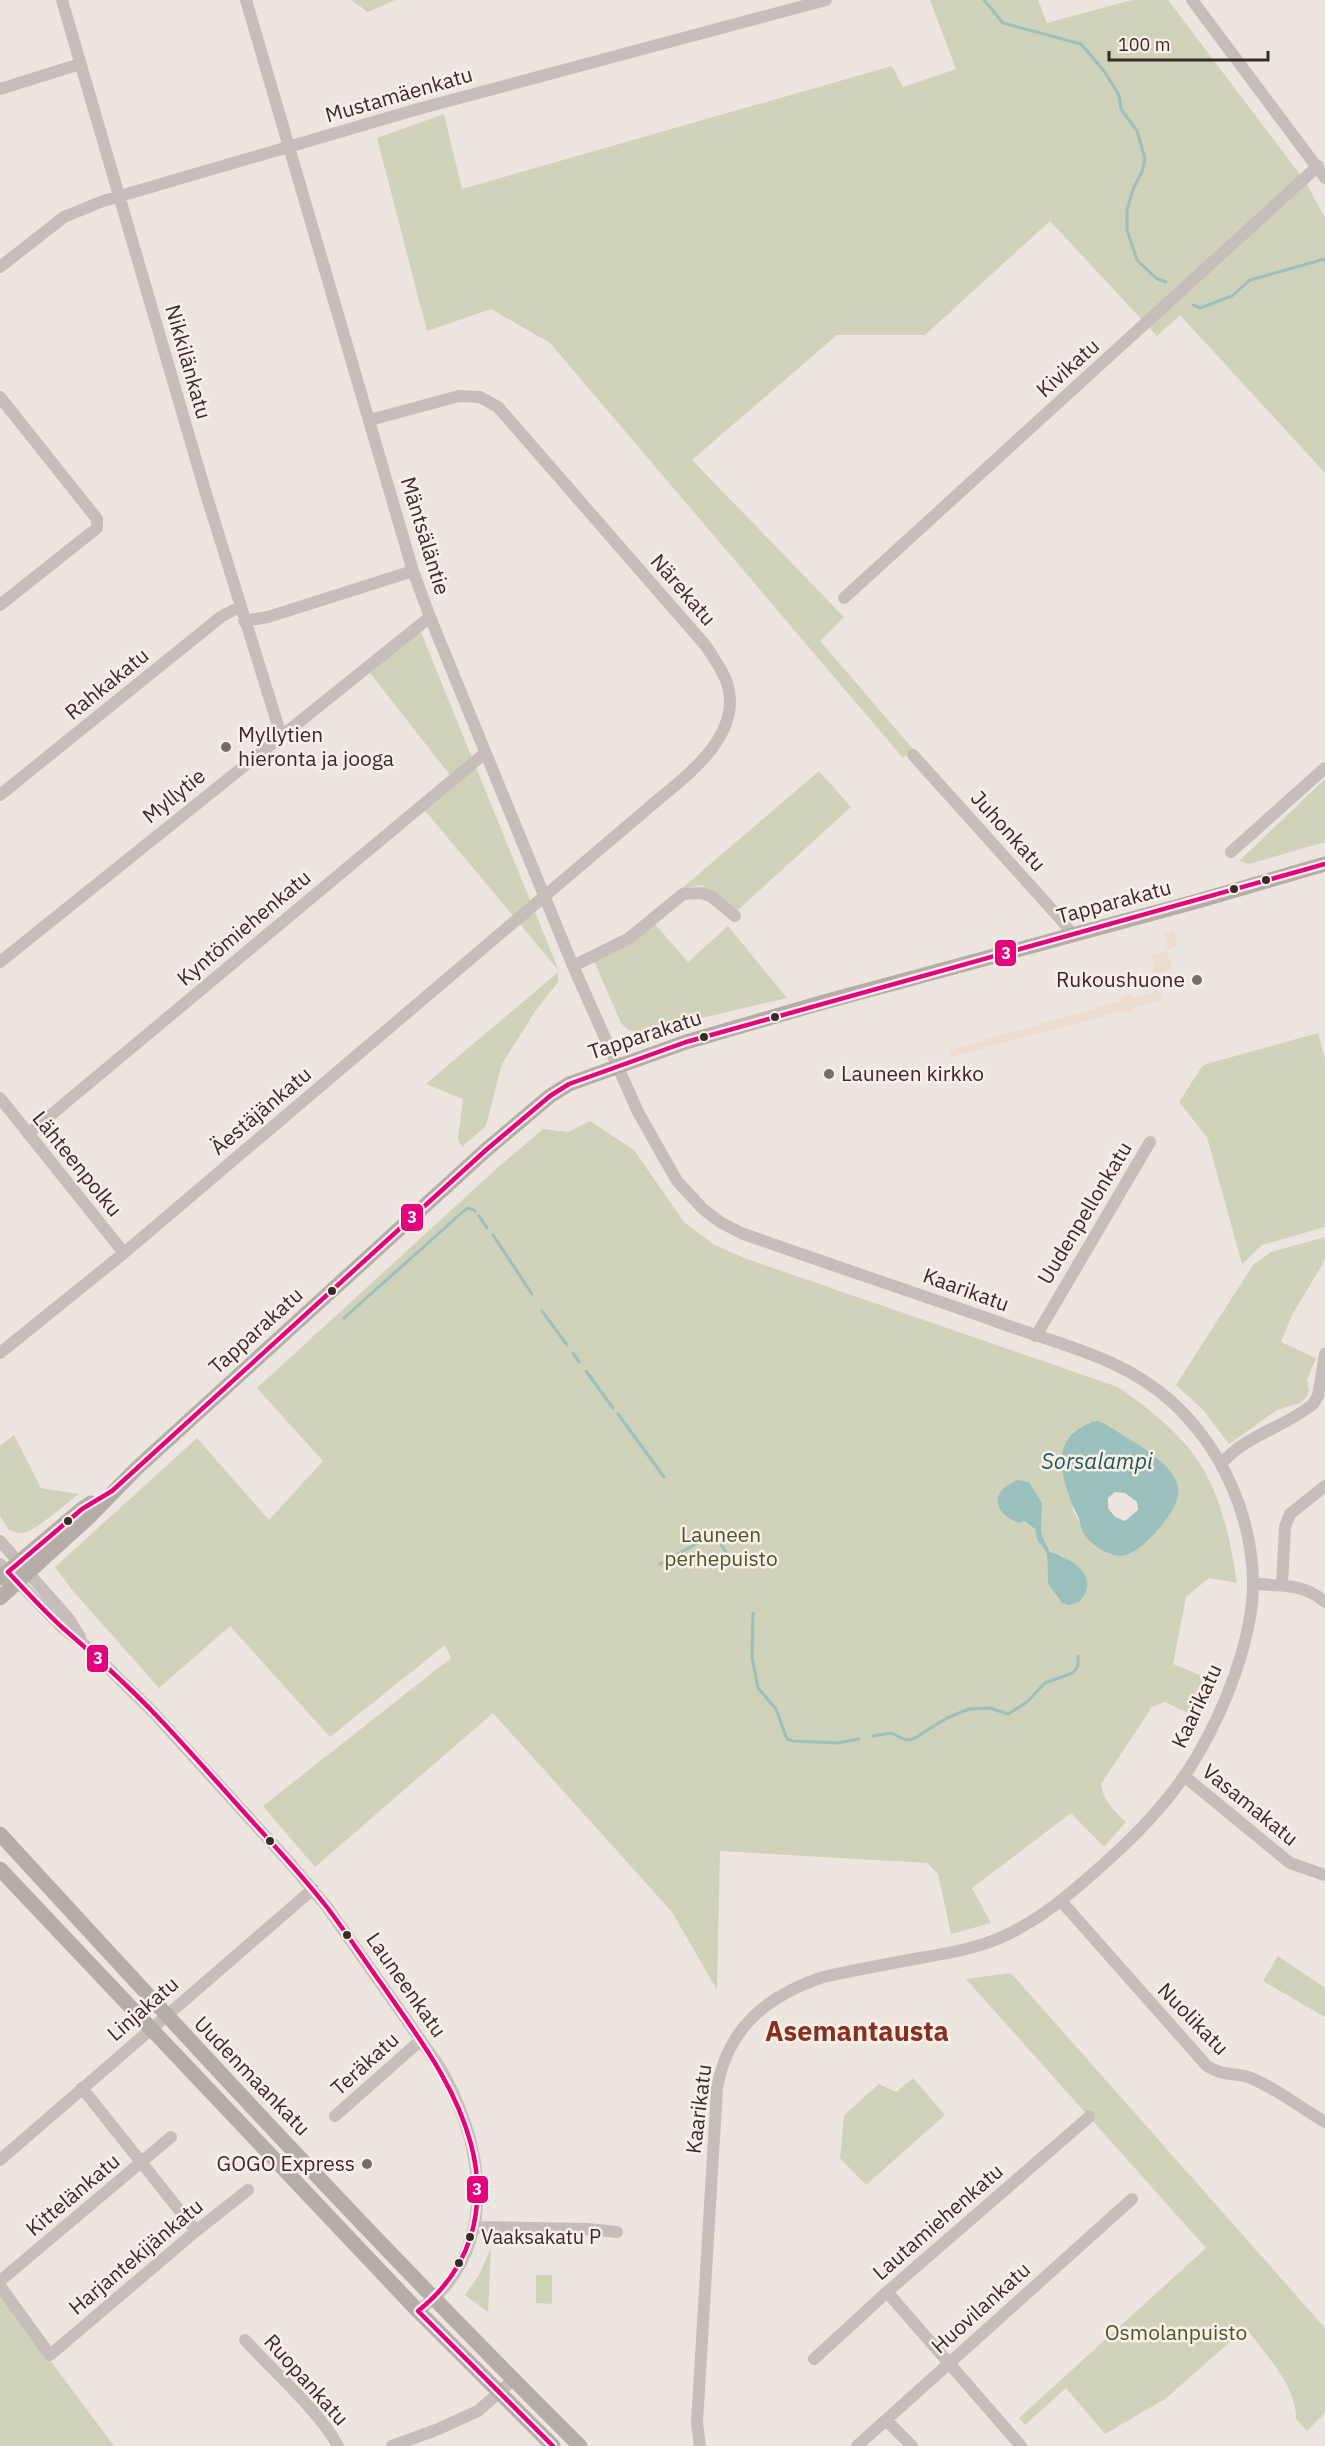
<svg xmlns="http://www.w3.org/2000/svg" width="1325" height="2446" font-family="'IBM Plex Sans',sans-serif">
<style>
.green{fill:#d0d2ba;fill-rule:evenodd}
.plaza{fill:#ecddd0}
.water{fill:#9cc0bd;fill-rule:evenodd}
.lines{fill:none;stroke-linecap:round;stroke-linejoin:round}
.stream{stroke:#9cc0bd;stroke-width:3}
.minor{stroke:#c6beba;stroke-width:12}
.major{stroke:#b5ada8;stroke-width:15}
.bus-1-casing{stroke:#faf0e8;stroke-width:9}
.bus-1{stroke:#e5007d;stroke-width:4.5}
.poi-dot{fill:#776c68;stroke:#faf0e8;stroke-width:2}
.bus-dot{fill:#372b28;stroke:#faf0e8;stroke-width:2}
.labels{text-anchor:middle;stroke-width:5;stroke-linejoin:round;paint-order:stroke}
.bus-label{font-size:20px;fill:#372b28;stroke:#faf0e8;text-anchor:start}
.street-label{font-size:21px;fill:#372b28;stroke:#faf0e8}
.poi-label{font-size:21px;fill:#372b28;stroke:#faf0e8;text-anchor:start}
.park-label{font-size:21px;fill:#49552b;stroke:#faf0e8}
.water-label{font-size:22px;font-style:italic;fill:#1c5958;stroke:#faf0e8}
.district-label{font-size:27px;font-weight:bold;fill:#87301f;stroke:#faf0e8}
.line-badge{stroke:#faf0e8;stroke-width:2}
.badge-label{font-size:16px;text-anchor:middle;font-weight:bold;fill:#fff}
</style>
<rect width="100%" height="100%" fill="#ede6e0"/>
<!-- green -->
<path class="green" d="M351 0H395L368 12Z
M930 0H1038L1047 23 1132 0H1168L1305 181 1325 218V473L1180 315 1157 336 1050 221 925 335H837L692 460 844 617 820 641 913 749 903 758 550 343 491 309 427 331 377 138 444 114 462 189 892 66 903 87 956 69Z
M420 630 559 971 422 807 453 779 370 673Z
M819 771 851 807 738 910 702 885 681 889Z
M1325 779V842L1249 864 1239 861Z
M655 924 688 962 728 926 787 998 637 1033 627 1029 621 1023 594 961Z
M558 972V982L536 1010 502 1064 486 1126 462 1147 458 1139 463 1099 426 1084Z
M1318 1033 1325 1059V1227L1262 1245 1242 1264 1207 1137 1179 1102 1203 1065Z
M590 1121 634 1150 684 1222 713 1244 744 1258 1118 1387C1203 1446 1221 1482 1237 1583L1209 1578 1186 1597 1173 1664 1216 1682 1200 1719 1165 1702 1152 1707 1101 1784C1103 1801 1114 1811 1126 1822L1104 1847 1071 1813 972 1888 991 1923 951 1934 938 1874 927 1863 720 1851 717 1990 672 1912 493 1713 315 1867 263 1806 451 1658 445 1645 330 1737 230 1626 159 1688 73 1591 55 1567 197 1438 269 1520 323 1461 257 1388 495 1170 543 1129 568 1132ZM1089 1422 1135 1443 1160 1460 1159 1529 1148 1541 1129 1553 1121 1556 1109 1554 1087 1537 1073 1510V1433ZM1042 1503 1041 1533 1050 1552 1064 1556 1062 1603 1048 1584 1047 1554 1037 1539 1035 1529 1023 1521 1018 1523 1003 1515Z
M1325 1237V1260L1292 1315 1281 1342 1316 1358 1307 1380 1309 1390 1306 1398 1300 1403 1277 1410 1229 1444 1204 1411 1176 1385 1253 1265 1271 1252Z
M14 1435 41 1488 79 1494C66 1503 36 1531 23 1533 19 1534 13 1531 9 1530L0 1516V1446Z
M1278 1956 1325 1988V2017L1263 1981Z
M1011 1973 1325 2328V2413L1307 2431 1296 2419C1297 2386 1264 2353 1246 2328L1165 2399 1105 2434 1066 2388 1025 2425 1019 2418 1206 2248 966 1979Z
M913 2078 945 2115 866 2185 840 2158 844 2115 879 2084 896 2092Z
M491 2248 488 2312 465 2295 479 2275Z
M536 2275H552V2304L536 2303Z
M0 2293 114 2446H0Z"/>
<!-- plaza -->
<path class="plaza" d="M1174 930 1178 946 1167 950 1172 970 1155 974 1151 955 1166 951 1165 948 1168 947 1164 933Z
M1160 991 1162 1000 1134 1008V1011L1127 1013 1126 1010 951 1057 949 1050 1121 1001V996L1130 994 1132 998Z"/>
<!-- water -->
<path class="water" d="M1098 1421 1107 1425C1128 1440 1183 1465 1178 1495 1176 1508 1167 1518 1160 1527 1152 1538 1135 1555 1120 1556 1108 1556 1088 1543 1083 1532 1081 1528 1080 1523 1079 1519 1067 1493 1048 1451 1077 1430 1084 1425 1089 1422 1098 1421ZM1115 1492 1125 1493 1137 1502 1138 1510 1125 1521 1115 1517 1108 1508V1498Z
M1018 1480 1029 1482 1042 1503 1041 1533 1050 1552C1072 1558 1102 1577 1079 1602L1069 1605 1062 1603 1048 1584 1047 1554 1037 1539 1035 1529 1024 1521 1018 1523C1013 1520 1005 1517 1002 1512 990 1496 1005 1485 1018 1480Z"/>
<g class="lines">
<!-- stream -->
<path class="stream" d="M984 0 1003 23 1081 44 1104 71 1119 95 1121 109 1137 131 1145 159 1142 172 1133 189 1127 210V230L1137 260 1156 278 1166 282
M1193 305 1200 308 1232 296 1250 280 1325 259
M479 1216 487 1228
M493 1235 532 1294
M542 1311 567 1345
M344 1318 466 1209 469 1208 475 1211
M573 1353 579 1362
M586 1371 613 1408
M618 1414 664 1477
M714 1533 727 1554
M660 1564 714 1534
M753 1613 752 1657 758 1688 776 1709 787 1739 793 1741 838 1743 859 1739
M873 1736 891 1733 906 1740 913 1739 947 1718 969 1709 990 1708 1008 1714 1027 1702 1045 1683 1073 1673 1078 1666V1656"/>
<!-- minor -->
<path class="minor" d="M62 0 206 494 281 735
M246 0 413 571 430 617 573 966 638 1112 677 1181 703 1209 720 1222 741 1233C825 1263 910 1291 995 1321 1056 1344 1122 1356 1172 1402 1222 1448 1252 1515 1253 1583 1253 1638 1225 1709 1197 1756 1172 1799 1135 1837 1098 1869 1069 1895 1038 1921 1002 1937 975 1949 948 1953 920 1958 887 1964 855 1970 823 1977 767 1996 728 2027 717 2088L697 2423 700 2446
M1192 0 1325 178
M0 89 80 64
M0 267 64 217 103 201 418 109 826 0
M0 397 97 519V528L0 605
M844 598 1318 166
M244 621 268 617 413 571
M913 755 1064 923 1072 935
M0 795 222 616 240 607
M1231 852 1325 768
M0 962 430 617
M573 966 628 939 683 894 702 893 712 897 735 916
M0 1098 124 1253
M28 1134 485 753
M1036 1336 1150 1142
M0 1353 124 1253 646 810C680 780 742 740 728 686 724 671 714 659 706 646L498 407 480 397 459 396 370 420
M1221 1464C1247 1434 1284 1428 1313 1404L1318 1396 1325 1354
M0 1541 69 1619 80 1637
M0 1564 63 1628 86 1646 153 1712 290 1863 327 1907 439 2066C477 2132 498 2217 448 2283 440 2294 428 2303 418 2311
M1253 1583C1282 1588 1300 1581 1325 1602
M1282 1584 1285 1527 1290 1514 1325 1486
M1184 1776 1290 1863 1325 1875
M1061 1901 1207 2066C1225 2077 1232 2072 1248 2077 1271 2085 1303 2109 1325 2122
M82 2088 196 2231
M335 2116 421 2040
M0 2160 313 1889
M476 2227 587 2229 617 2232
M0 2281 171 2137
M0 2286 50 2355 196 2231 248 2190
M887 2292 1021 2446
M245 2340C272 2370 320 2412 338 2446
M814 2359 887 2292 1089 2117
M886 2420 912 2446
M392 2446 436 2430 478 2411 513 2380
M857 2446 1132 2199"/>
<!-- major -->
<path class="major" d="M0 1578 82 1509 91 1503
M0 1598 89 1517 137 1468 486 1150 550 1096 569 1084 686 1042 824 1002 1198 901 1325 864
M0 1834C190 2041 380 2248 580 2446
M0 1869 418 2311 553 2446"/>
<!-- bus-1 casing -->
<g class="bus-1-casing">
<path id="bus-1" d="M553 2446 418 2311C471 2269 488 2209 471 2144 455 2084 418 2037 383 1986 364 1960 346 1932 326 1906 298 1870 265 1836 234 1801 207 1771 180 1740 152 1711 124 1682 94 1655 64 1629 44 1611 26 1591 8 1572L82 1509 112 1491 486 1150 550 1096 569 1084 686 1042 1325 864"/>
</g>
<!-- bus-1 -->
<use href="#bus-1" class="bus-1"/>
</g>
<!-- markers -->
<g class="poi-dot">
<circle cx="226" cy="747" r="6"/>
<circle cx="1197" cy="980" r="6"/>
<circle cx="829" cy="1074" r="6"/>
<circle cx="367" cy="2164" r="6"/>
</g>
<g class="bus-dot">
<circle cx="1266" cy="880" r="5"/>
<circle cx="1234" cy="889" r="5"/>
<circle cx="775" cy="1017" r="5"/>
<circle cx="704" cy="1037" r="5"/>
<circle cx="332" cy="1291" r="5"/>
<circle cx="68" cy="1521" r="5"/>
<circle cx="270" cy="1841" r="5"/>
<circle cx="347" cy="1935" r="5"/>
<circle cx="470" cy="2237" r="5"/>
<circle cx="459" cy="2263" r="5"/>
</g>
<g class="labels">
<!-- bus labels -->
<g class="bus-label">
<text x="481" y="2244">Vaaksakatu P</text>
</g>
<!-- street labels -->
<g class="street-label">
<text transform="translate(399 95) rotate(-16)" y="7">Mustamäenkatu</text>
<text transform="translate(188 362) rotate(74)" y="7">Nikkilänkatu</text>
<text transform="translate(1068 368) rotate(-42)" y="7">Kivikatu</text>
<text transform="translate(425 536) rotate(73)" y="7">Mäntsäläntie</text>
<text transform="translate(683 590) rotate(49)" y="7">Närekatu</text>
<text transform="translate(107 684) rotate(-39)" y="7">Rahkakatu</text>
<text transform="translate(174 796) rotate(-39)" y="7">Myllytie</text>
<text transform="translate(1008 831) rotate(48)" y="7">Juhonkatu</text>
<text transform="translate(1114 902) rotate(-15)" y="7">Tapparakatu</text>
<text transform="translate(244 928) rotate(-40)" y="7">Kyntömiehenkatu</text>
<text transform="translate(645 1035) rotate(-18)" y="7">Tapparakatu</text>
<text transform="translate(261 1111) rotate(-40)" y="7">Äestäjänkatu</text>
<text transform="translate(77 1164) rotate(51)" y="7">Lähteenpolku</text>
<text transform="translate(1085 1213) rotate(-59)" y="7">Uudenpellonkatu</text>
<text transform="translate(966 1290) rotate(20)" y="7">Kaarikatu</text>
<text transform="translate(256 1331) rotate(-42)" y="7">Tapparakatu</text>
<text transform="translate(1197 1706) rotate(-65)" y="7">Kaarikatu</text>
<text transform="translate(1250 1805) rotate(39)" y="7">Vasamakatu</text>
<text transform="translate(406 1985) rotate(55)" y="7">Launeenkatu</text>
<text transform="translate(143 2009) rotate(-41)" y="7">Linjakatu</text>
<text transform="translate(1193 2019) rotate(46)" y="7">Nuolikatu</text>
<text transform="translate(365 2064) rotate(-42)" y="7">Teräkatu</text>
<text transform="translate(252 2076) rotate(46)" y="7">Uudenmaankatu</text>
<text transform="translate(699 2109) rotate(-83)" y="7">Kaarikatu</text>
<text transform="translate(73 2195) rotate(-40)" y="7">Kittelänkatu</text>
<text transform="translate(938 2222) rotate(-41)" y="7">Lautamiehenkatu</text>
<text transform="translate(136 2257) rotate(-40)" y="7">Harjantekijänkatu</text>
<text transform="translate(981 2308) rotate(-42)" y="7">Huovilankatu</text>
<text transform="translate(306 2380) rotate(48)" y="7">Ruopankatu</text>
</g>
<!-- poi labels -->
<g class="poi-label">
<text x="238" y="742">Myllytien<tspan x="238" dy="24">hieronta ja jooga</tspan></text>
<text x="1185" y="987" text-anchor="end">Rukoushuone</text>
<text x="841" y="1081">Launeen kirkko</text>
<text x="355" y="2171" text-anchor="end">GOGO Express</text>
</g>
<!-- park labels -->
<g class="park-label">
<text x="721" y="1542">Launeen<tspan x="721" dy="24">perhepuisto</tspan></text>
<text x="1176" y="2340">Osmolanpuisto</text>
</g>
<!-- water labels -->
<g class="water-label">
<text x="1097" y="1469">Sorsalampi</text>
</g>
<!-- district labels -->
<g class="district-label">
<text x="857" y="2041">Asemantausta</text>
</g>
</g>
<g class="line-badge">
<rect x="994" y="939" width="23" height="28" rx="6" fill="#e5007d"/>
<rect x="400" y="1203" width="24" height="29" rx="6" fill="#e5007d"/>
<rect x="86" y="1644" width="23" height="29" rx="6" fill="#e5007d"/>
<rect x="466" y="2175" width="23" height="29" rx="6" fill="#e5007d"/>
</g>
<g class="badge-label">
<text x="1006" y="959">3</text>
<text x="412" y="1223">3</text>
<text x="98" y="1664">3</text>
<text x="477" y="2195">3</text>
</g>
<!-- scale -->
<path d="M1109 51v9h159v-9" fill="none" stroke="#372b28" stroke-width="3"/>
<text x="1118" y="51" font-size="18" fill="#372b28" stroke="#faf0e8" stroke-width="4.5" paint-order="stroke">100 m</text>
</svg>
